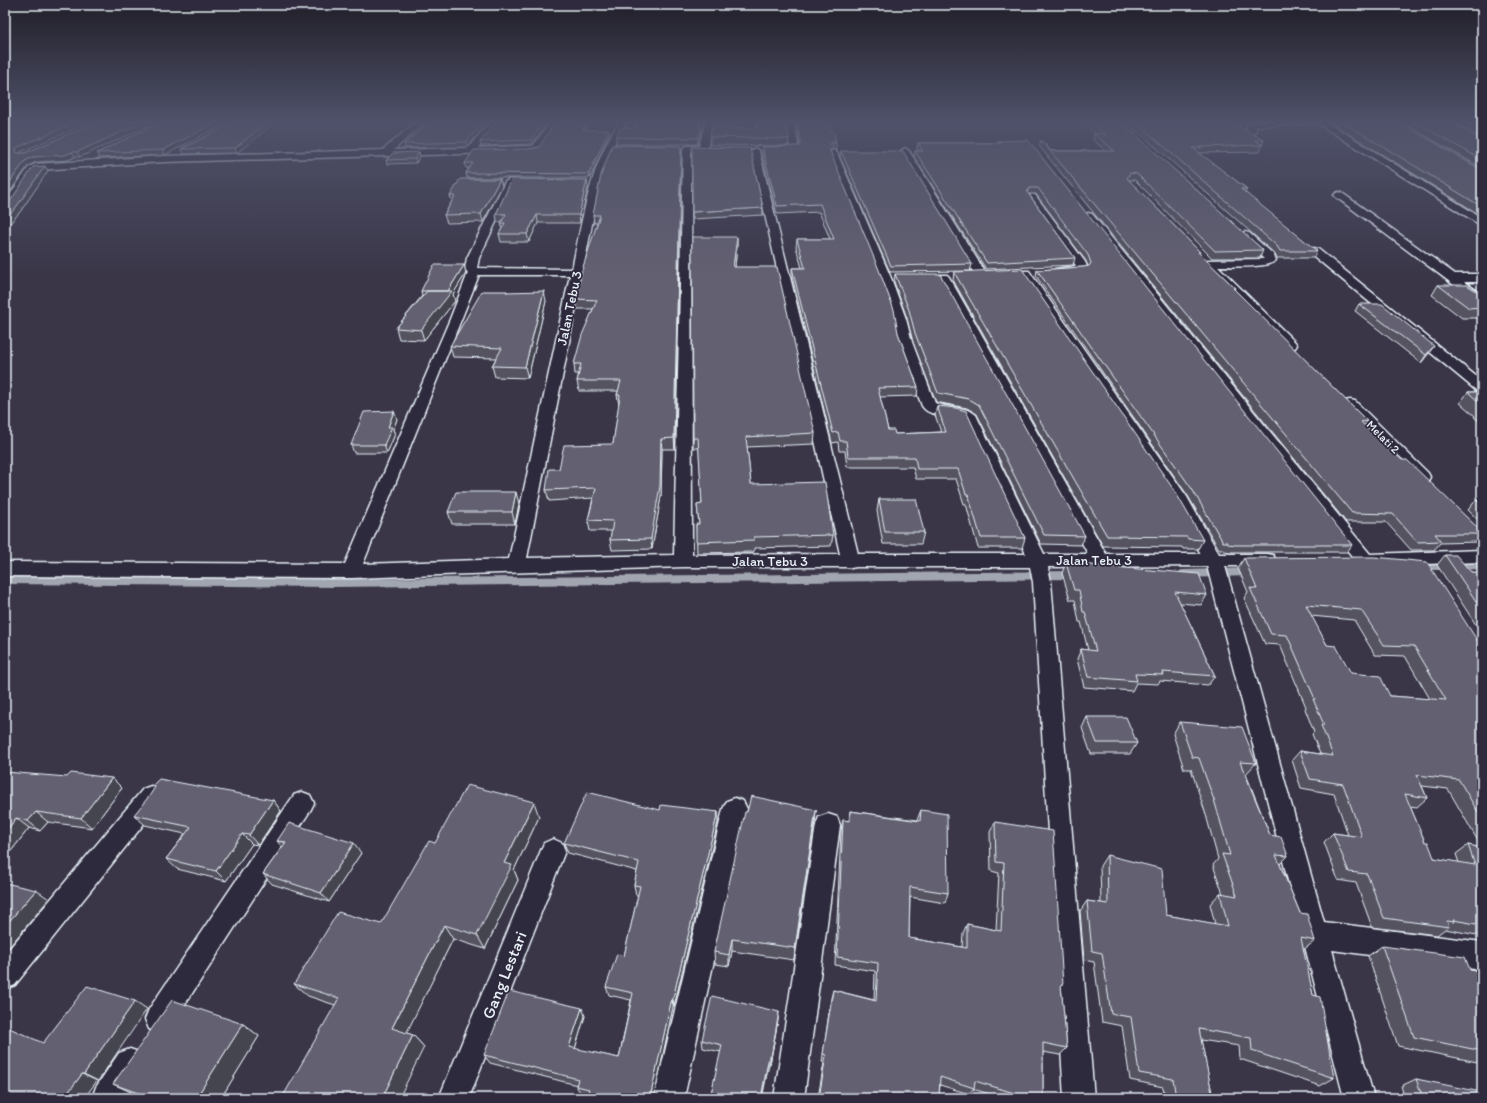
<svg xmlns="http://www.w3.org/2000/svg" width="1487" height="1103" font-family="Itim,sans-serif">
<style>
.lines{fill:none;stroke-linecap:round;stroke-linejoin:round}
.stream{stroke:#a2a6b1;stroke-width:8}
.street-casing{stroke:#e8f1f8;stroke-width:3}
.street{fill:#2f2a3d;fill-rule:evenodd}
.wall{fill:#555361;stroke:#e8f1f8;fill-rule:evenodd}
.shaded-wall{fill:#45444f;stroke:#e8f1f8}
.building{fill:#636171;stroke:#e8f1f8;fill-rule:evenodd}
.labels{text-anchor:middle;stroke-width:3.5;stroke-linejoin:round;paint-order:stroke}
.far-street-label{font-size:12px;fill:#e8f1f8;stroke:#2f2a3d}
.street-label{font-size:14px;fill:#e8f1f8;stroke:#2f2a3d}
.near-street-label{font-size:17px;fill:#e8f1f8;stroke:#2f2a3d}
</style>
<rect width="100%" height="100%" fill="#3a3648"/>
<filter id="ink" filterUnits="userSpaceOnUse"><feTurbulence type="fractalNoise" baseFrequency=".025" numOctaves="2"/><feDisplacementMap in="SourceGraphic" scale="8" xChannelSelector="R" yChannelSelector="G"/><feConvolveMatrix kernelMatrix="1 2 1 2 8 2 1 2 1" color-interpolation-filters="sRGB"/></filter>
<g filter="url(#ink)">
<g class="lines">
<!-- stream -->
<path class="stream" d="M1421 566H1447
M1457 566 1482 565
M1183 574 1249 572
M5 580 333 583 1071 575"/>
<!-- street casing -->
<g class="street-casing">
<path id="street" d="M417 121H426L394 150 468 148 491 121H500L478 148 533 146 551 121H559L539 150 529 152 164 162 38 170 35 171 9 211 5 212V202L29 167 36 164 164 156 383 150Z
M620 121H628L617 137 600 183 527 558 674 555 683 149 687 146H699L706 121H714L707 149 703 152H691L692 555 840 554 751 151 755 148 759 151 858 554H1026L965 420C953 411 931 420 922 406L898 342 894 319 879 278 829 153 833 150 837 153 891 278 906 319 912 342 935 403C949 409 964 405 976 415L1044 554H1088L937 277 939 275H947L949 277 1106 554H1201L1173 502 1019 273 1021 271H1029L1187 497 1219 554H1267L1273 555 1276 560 1273 565 1267 566H1225L1324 922 1482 942V970L1332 950 1374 1098H1344L1207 566 1048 567 1051 582 1094 1098H1064L1033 582 1030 567H856L851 568 847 567H683L351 578 5 576V562L345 564 450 319 468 273 465 269 467 258 505 182 510 179 515 182 479 258 477 268 572 269C583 218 590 164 620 121ZM479 275H570L509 559 363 564Z
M786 121H794L799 151 795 154 773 153 772 151 773 149 790 148Z
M1325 121 1482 218V226L1317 123 1256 126V131L1252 134 1249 133 1246 126 1254 122Z
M905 148 909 151 987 275 985 277H977L975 275 901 151Z
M1339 192 1342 193 1455 274H1482V282H1464L1482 294V304L1478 303 1336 197 1334 195 1336 193Z
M1032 194 1035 195 1085 262 1088 269 1086 271 1059 274 1055 273 1053 271 1055 269 1076 266 1075 264 1027 197Z
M1088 213 1092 214 1370 554 1482 550V562L1367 566 1359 565 1084 218 1083 216Z
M1245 232 1249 233 1273 254 1276 260C1268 269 1230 266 1218 266L1295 342 1297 345 1295 348H1285L1202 263 1204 261 1208 260 1264 259 1241 237 1240 235 1241 233Z
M1314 248 1318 249 1482 381V392L1477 391 1310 253 1308 251Z
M1350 400 1355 401 1428 473 1430 477 1428 481 1422 482 1416 481 1345 407 1343 404 1345 401Z
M151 786 159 789 163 797 159 805 15 985 5 989V954L143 789Z
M302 792 310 795 314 803 310 811 169 1029 159 1033 149 1029 145 1019 149 1009 294 795Z
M735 798 743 801 747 809 684 1098H654L723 809 727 801Z
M828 814 837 817 840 825 804 1098H774L816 825 819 817Z
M553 839 562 843 565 851 469 1098H439L544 843Z
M130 1049 141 1053 145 1064 141 1075 125 1098H92L96 1087 119 1053Z"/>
</g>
<!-- street -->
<use href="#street" class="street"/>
</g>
<!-- wall -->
<path class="wall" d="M100 121 80 157H75L68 160 36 162 28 166 5 199V128L20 152V153H25Z
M163 121 165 155 99 158 97 153Z
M237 121V153L184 154 181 149Z
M426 121H489L467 147 405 148 404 144 427 125Z
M497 121H549L532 144 481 146 480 142Z
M756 121H786L789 139 788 146 710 145V137L757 128Z
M796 121H828L831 132 836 143V150L832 149 830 151 918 387 917 396 880 397 888 430 895 434 941 432 935 415 937 406 1025 538 1022 548H978L966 504H964L956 479H916L913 467H847L845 451H839L838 442 832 443 792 276V268H802L796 247 797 239H830L819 212 777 214 762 154V147L800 146Z
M1077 121H1117L1263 250 1260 258H1212L1135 180H1129L1200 252 1199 254 1235 288 1234 290 1367 421 1365 425 1482 532V538L1478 542 1440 543 1434 550H1411L1386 522H1346L1039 146 1041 140 1051 151H1106L1093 140 1094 134H1096Z
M1122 121H1252L1247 124 1235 125 1264 140 1260 152 1199 153 1247 189 1245 193 1317 251 1313 258H1277L1274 253 1142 135Z
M1328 121H1397L1482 170V216Z
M1400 121H1448L1482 140V168Z
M1451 121H1482V138Z
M700 128 701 134 698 144H616V137Z
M585 130 609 134 590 178H467L466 173 469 168H466L465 163 539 147Z
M999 141 1352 545 1347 552H1232L1224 551 1223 549H1219L1188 496 1036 276 1037 270 1084 267 1088 266 1086 261 1036 194H1029L1075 258 1073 265 986 269 914 157 915 151H919L917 148 918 143H998Z
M841 151 972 264 970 271 890 272 840 157Z
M419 152 420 156 416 163 387 164 386 160Z
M681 153 675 449H662L661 496 652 549 612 550 610 540 612 531H590L588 520 593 498 549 501 546 490 559 469 613 444 619 405 617 395 618 391H579L577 381 579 374H575L574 364 593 309H577L576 299 597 223H594L593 215Z
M500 179 502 186 483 222 447 223 444 215 452 201 450 196Z
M588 187 580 223H538L529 242H501L499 234 502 228 501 223 502 222H497L496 214Z
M763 208V215L693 219 692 212Z
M737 237V246L735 267 815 433 814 444 747 447 751 484 833 535 831 546 754 548V552L697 553 696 524H699L697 505 702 504 699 448H693V438Z
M464 265 466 273 453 294 455 301 424 340 399 339 396 328 422 296 421 291Z
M954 272 1203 540 1198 549H1183L1182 547 1103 546 953 280Z
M895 274 1085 536 1081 545 1041 544 977 414 967 408 936 402 913 342 907 318 894 282Z
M1438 285 1482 295V318H1462L1432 295Z
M507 292 546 301 528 378 495 377 492 366 496 358 453 357 450 346Z
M1359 304 1429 353 1421 363 1355 311Z
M1468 392H1482V424L1474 417 1475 416 1460 403Z
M397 419 393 430 395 434 387 453H354L351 445Z
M879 499 924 532 921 544H883L877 511Z
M1476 500H1482V524L1468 510Z
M519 504 515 524H452L448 512Z
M1445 555 1471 572 1482 573V634L1437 565Z
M1244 558 1482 648V848L1448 789 1422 786 1427 798 1417 807 1410 806 1425 842 1434 858 1459 863 1456 854 1468 845 1482 848V936L1445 929 1437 935 1372 927 1356 883 1338 880 1324 842 1333 833 1348 835 1334 794 1301 788 1292 760 1300 751 1320 754 1312 734 1314 732 1305 709 1306 707 1280 645 1265 644 1244 598 1248 592 1238 568ZM1311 616 1354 620 1375 655 1405 656 1430 699 1390 696 1351 673 1327 645Z
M1066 563 1207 595 1201 605 1180 603 1215 676 1208 685 1160 681 1158 684 1136 683 1132 691 1084 687 1077 659 1081 649 1088 650 1081 622H1079L1075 600H1070L1062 573Z
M1087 717 1137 743 1130 754H1091L1082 728Z
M1180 722 1256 763 1246 774 1270 835 1288 856 1280 864 1300 913 1315 941 1303 950 1313 995 1334 1078 1320 1086 1240 1059 1239 1046 1201 1040 1213 1098H1165L1163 1087 1130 1080 1122 1026 1102 1022 1094 962 1084 960 1080 911 1087 901 1101 903 1100 866 1107 855 1166 915 1215 924 1210 904 1220 893 1223 894 1213 865 1218 859 1206 815 1191 769H1184L1173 734Z
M5 772 122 788 92 828 48 822 40 831 29 828 5 859Z
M273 800 281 811 258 845 252 844 226 881 177 869 166 859 185 834 145 825 134 815Z
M660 810 718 812V822L674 1006H673L654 1098H586L587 1094 580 1092 576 1086 577 1085 490 1063 484 1055 585 1016 575 1049 619 1058 631 1000 609 995 606 987 624 956 638 895H636L634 885 637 871 568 853 564 843Z
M816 810 794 960 732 951 729 966 715 964 714 952Z
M921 810 948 893 945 903 910 897 909 938 962 947 963 933 967 924 996 930 999 873 991 871 990 832 995 822 1063 985 1061 986 1067 1048 1060 1055 1043 1052V1098H1002L973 1089 969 1094 940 1085 939 1098H818L824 1062H822L831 998 833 990 874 1000 875 971 835 965 841 830 843 820 849 821 850 811 917 820Z
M539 817 514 870 518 880 485 949 453 939 406 1033 413 1035 424 1047 335 1005 308 996 294 984 381 924 435 843Z
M277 841 361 853 329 902 272 884 263 874 282 847Z
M1382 946 1470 970 1482 972V1063L1398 1046 1368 956Z
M778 1020 770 1064H769L762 1098H710L721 1052 703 1048 702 1040Z
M243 1024 259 1036 221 1098H145L135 1094 113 1084Z
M1416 1079 1482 1098H1405L1401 1086Z"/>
<!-- shaded-wall -->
<path class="shaded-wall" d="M5 121H16L5 126Z
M79 121H93L20 152 19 154 17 153 16 149 18 147Z
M146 121H159L80 157 77 152Z
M219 121H230L165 155 163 150Z
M269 121H277L237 153 235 148Z
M485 121H489L467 147 466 142Z
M545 121H549L532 144 531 140Z
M587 121H589L583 134V130Z
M700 121H701L699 134 701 128V134L698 144V138Z
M1248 121H1252L1247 124Z
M609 130V134L590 178 589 174Z
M833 142 832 149 828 154V146Z
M681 146V153L675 449 674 438Z
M72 152 75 157 68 160 36 162 28 166 5 199V189L25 161 33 157Z
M419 152 420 156 416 163 415 159Z
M45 166 48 171 20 212 5 229V220Z
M500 179 502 186 483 222 481 214Z
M587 180 588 187 580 223 579 215Z
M537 215 538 223 529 242 527 234Z
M737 237V246L734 277 733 267Z
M464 265 466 273 453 294 455 301 424 340 421 330 448 291Z
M544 291 546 301 528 378 525 367Z
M1434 346 1429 353 1421 363 1426 355Z
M394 411 397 419 393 430 395 434 387 453 384 445 388 427Z
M661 439 662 449 661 496 652 549 651 539Z
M516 492 519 504 515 524 512 512Z
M112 778 122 788 92 828 81 818Z
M273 800 281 811 258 845 249 835Z
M534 802 539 817 514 870 518 880 485 949 477 935 504 863Z
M816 810 815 824 794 960 795 948Z
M36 812 48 822 40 831 28 821Z
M718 812V822L674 1006 673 998Z
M16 818 29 828 5 859V833Z
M242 834 252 844 226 881 216 871Z
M354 843 361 853 329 902 321 893Z
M36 890 49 899 5 952V926Z
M444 925 453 939 403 1040 392 1028Z
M732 939V951L729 966V955Z
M672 998 673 1006 654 1098H650Z
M135 1001 147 1009 98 1081 84 1074Z
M582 1008 585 1016 573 1055 569 1047Z
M779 1012 778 1020 770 1064 771 1057Z
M243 1024 259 1036 221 1098H196Z
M413 1035 424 1047 399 1098H382Z
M769 1056V1064L762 1098H761Z
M82 1074 97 1081 84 1098H64Z"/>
<!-- building -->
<path class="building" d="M20 121H79L18 147 16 149 17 153H25L100 121H146L77 152H72L65 155 33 157 25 161 5 189V128Z
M163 121H219L163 150 97 153Z
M237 121H269L235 148 181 149Z
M431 121H485L466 142 404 144Z
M497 121H545L531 140 480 142Z
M556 121H587L583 130H609L589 174 466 173 473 163H465L474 150 528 149 539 147Z
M637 121H700L699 128H701L698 138 616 137 620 128H636Z
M757 121H786L789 139 710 137 712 127 757 128Z
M797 121H828L831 132H834L836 143 833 142 828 146 879 270 894 310 898 333 918 387 878 388 888 430H894L895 434 946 432 937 406 956 408 966 411 1025 538H981L968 494H966L958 469H917L915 457H848L846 441H840L838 432 833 433 792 268H805L797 239H834L820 204 777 206 762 147 800 146 801 143Z
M1087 121H1117L1136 135 1263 250 1215 251 1137 174 1130 173 1127 178 1200 252H1198L1235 288H1233L1367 421 1361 422 1402 460H1407L1482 532V534H1435L1441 541 1417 542 1393 514 1352 513 1041 140 1051 151H1115L1094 134H1106Z
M1132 121H1228L1264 140H1255L1263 145 1199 147 1201 148H1193L1247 189H1241L1317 251H1280L1277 246 1144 129Z
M1341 121H1397L1482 170V207Z
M1413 121H1448L1482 140V160Z
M1465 121H1482V130Z
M1028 140 1352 545H1236L1228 544 1227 542H1223L1192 489 1037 270 1084 267 1089 266 1091 263 1088 255 1038 188H1030L1027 192 1075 258 987 263 915 151H923L918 143H1001L999 141Z
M612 145 681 146 674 438 661 439 660 486 651 539 610 540 613 521 588 520 596 488 546 490 549 469H559L564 445 613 444 620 395H617L621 381H577L581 364H574L582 335 597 300 576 299 582 270 600 215H593L601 175Z
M692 147 750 148 763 208 692 212Z
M841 151H903L972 264 891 266Z
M419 152 415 159 386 160 393 153Z
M45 166 17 206 5 220V207L7 206 33 167Z
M460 179H500L481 214 444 215 455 196H450Z
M512 179 587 180 579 215H537L527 234H499L505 223H501L506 214H496Z
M692 237H737L733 267H777L815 433 746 437 751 484 825 482 833 535 754 537V540L696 542V524H699L697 505 702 504 698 438H693Z
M434 265H464L448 291H421Z
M1022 269 1176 493 1203 540 1188 539 1187 537 1107 536 954 272Z
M895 274H940L1085 536 1044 535 979 405 969 399 938 393 915 333 909 310Z
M1438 285H1467L1482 295V307L1469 308Z
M427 291H452L421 330 396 328Z
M482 291H507L506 292 544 291 525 367 492 366 502 348 450 346Z
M1359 304H1382L1434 346 1426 355Z
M1468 392H1482V405Z
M394 411 388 427H392L384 445H351L364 412Z
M456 492H516L512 512H448Z
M879 499H916L924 532H885Z
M1476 500H1482V506Z
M1445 555H1456L1471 572 1482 573V610Z
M1374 557 1427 562 1482 648V819L1459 780 1417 775 1427 798 1405 794 1425 842H1428L1434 858 1475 865 1468 845 1482 848V925L1453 920 1454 922 1447 921 1449 927 1384 918 1367 874 1349 872 1333 833 1362 837 1343 784 1310 779 1300 751 1333 756 1321 725H1324L1313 699H1315L1287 635 1271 634 1250 588 1257 589 1244 558ZM1306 605 1361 610 1384 645 1414 646 1446 700 1390 696 1380 676 1351 673 1336 646 1327 645Z
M1066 563 1199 574 1207 595 1175 592 1215 676 1163 672 1164 675 1135 674 1137 681 1088 677 1081 649 1096 651 1085 612H1083L1079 590H1074Z
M1087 717H1126L1137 743H1097Z
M1180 722 1242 727 1256 763 1240 762 1270 835 1281 837 1288 856 1276 855 1300 913 1307 914 1315 941 1301 938 1313 995 1320 997 1334 1078 1252 1051 1251 1038 1199 1029 1213 1098H1176L1173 1079 1139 1073 1131 1017 1111 1014 1102 953 1092 951 1087 901 1108 904 1107 855 1162 869 1166 915 1228 926 1220 893 1237 896 1222 854 1230 855 1215 803 1199 758 1192 757Z
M5 772 67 777 71 773 112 778 81 818 36 812 28 821 16 818 5 833Z
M159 779 273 800 249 835 242 834 216 871 166 859 191 827 134 815 150 795 155 787 154 784Z
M467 785 534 802 504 863 512 865 477 935 444 925 392 1028 413 1035 382 1098H282L339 998 294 984 338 912 381 924 429 841 435 843Z
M587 792 660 810 661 805 718 812 673 998H672L650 1098H586L589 1089 576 1086 578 1079 484 1055 509 991 582 1008 569 1047 619 1058 633 993 606 987 617 954 624 956 640 886 634 885 639 862 564 843Z
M751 796 816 810 795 948 732 939 729 955 714 952 745 812H747Z
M921 810 947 814 948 893 910 887 909 938 967 948V924L1001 931 1004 863 996 862 995 822 1053 831 1063 985H1061L1067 1048 1043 1043V1098H1030L975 1081 974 1088 940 1077 939 1098H819L826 1055 823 1054 833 990 876 1001 878 963 837 957 843 820 850 821V811L920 821Z
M289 823 354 843 321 893 263 874 286 842 277 841Z
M5 883 36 890 5 926Z
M1382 946 1465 957 1470 970 1482 972V1051L1414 1037Z
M87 986 135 1001 84 1074H82L64 1098H5V1030L7 1027 43 1043Z
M712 996 779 1012 771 1057 769 1056 761 1098H710L722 1045 702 1040Z
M172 1000 243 1024 196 1098H152L113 1084Z
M1416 1079 1481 1092 1482 1095V1098H1423Z"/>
</g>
<!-- sky -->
<linearGradient id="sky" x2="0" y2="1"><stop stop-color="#201e28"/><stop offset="0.44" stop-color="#4f526a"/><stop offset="1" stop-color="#4f526a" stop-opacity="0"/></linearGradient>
<rect width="1487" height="276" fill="url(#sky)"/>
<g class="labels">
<!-- far-street labels -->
<g class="far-street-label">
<text transform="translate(1383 437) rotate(45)" y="4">Melati 2</text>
</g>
<!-- street labels -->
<g class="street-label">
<text transform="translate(569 308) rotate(-78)" y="5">Jalan Tebu 3</text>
<text x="1094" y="565">Jalan Tebu 3</text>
<text x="770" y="566">Jalan Tebu 3</text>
</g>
<!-- near-street labels -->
<g class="near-street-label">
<text transform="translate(504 975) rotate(-68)" y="6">Gang Lestari</text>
</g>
</g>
<!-- margin -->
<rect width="1487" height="1103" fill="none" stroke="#2f2a3d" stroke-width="20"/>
<rect x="10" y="10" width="1467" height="1083" fill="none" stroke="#e8f1f8" stroke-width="1.5" filter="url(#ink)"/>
</svg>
